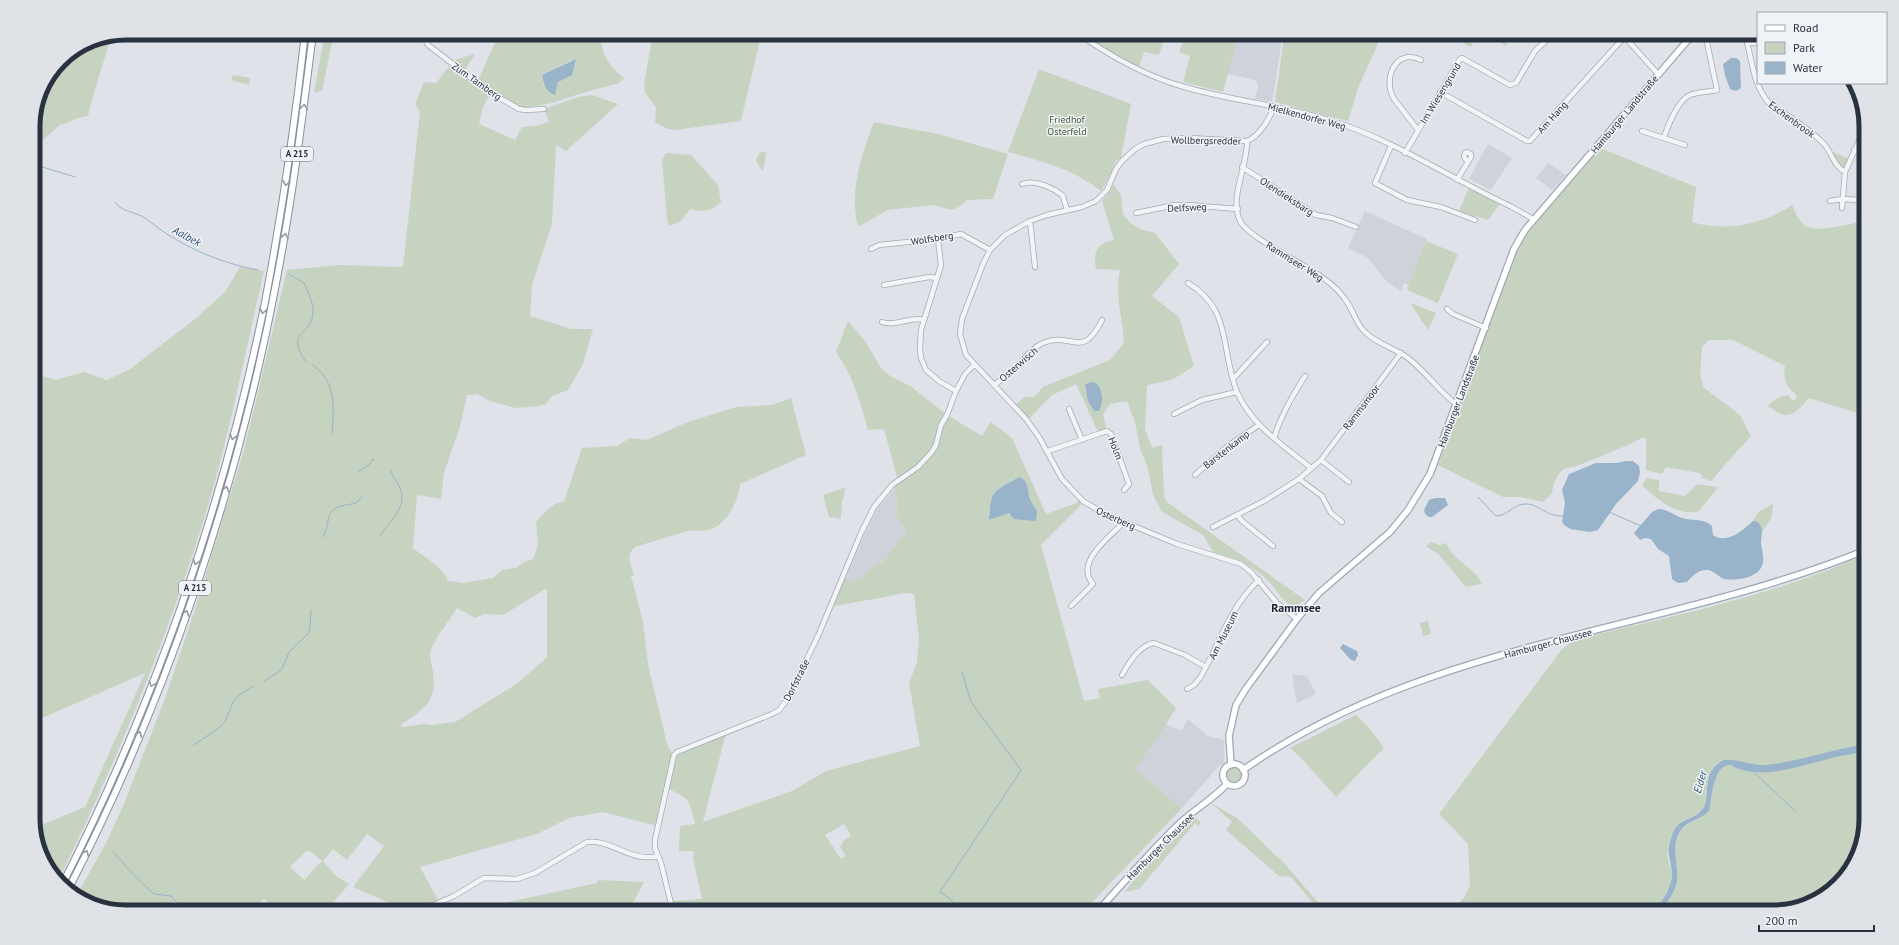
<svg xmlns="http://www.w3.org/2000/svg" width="1899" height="945" font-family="'PT Sans',sans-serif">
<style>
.built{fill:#cdd2db}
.green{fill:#c6d3c0;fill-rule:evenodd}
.water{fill:#99b3ca}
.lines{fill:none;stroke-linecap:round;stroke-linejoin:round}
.stream{stroke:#99b3ca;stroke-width:1}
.minor-casing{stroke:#a4aab3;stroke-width:6}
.major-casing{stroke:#9ea8b5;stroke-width:8}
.highway-casing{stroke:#8691a0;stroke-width:8}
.minor{stroke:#f2f4f7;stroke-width:4.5}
.major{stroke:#fff;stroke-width:5.5}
.highway{stroke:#fff;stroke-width:6}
.oneway{stroke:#9498a0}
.labels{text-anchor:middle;stroke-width:3;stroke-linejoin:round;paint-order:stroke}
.shield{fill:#eff2f6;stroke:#646c77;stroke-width:1}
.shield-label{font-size:9px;font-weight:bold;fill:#283240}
.street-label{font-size:10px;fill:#283240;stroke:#eff2f6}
.park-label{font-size:10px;fill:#3e5c35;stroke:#eff2f6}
.water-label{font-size:11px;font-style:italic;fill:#315275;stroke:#eff2f6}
.quarter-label{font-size:12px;font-weight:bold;fill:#1a2331;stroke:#eff2f6}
.rim{fill:none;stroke:#283240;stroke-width:5}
</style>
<rect width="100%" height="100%" fill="#dfe3e9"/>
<!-- built -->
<path class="built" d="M1239 33H1279L1281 46 1272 102 1255 99 1258 86 1256 80 1228 74Z
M1488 144 1512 158 1491 190 1469 179Z
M1548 163 1566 175 1552 190 1536 178Z
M1365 211 1427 239 1408 285 1404 283 1401 291 1387 282 1368 258 1348 248Z
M894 489 897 493 896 515 906 531 884 561 870 569 861 579 852 581 846 578 868 526 877 509Z
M1292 674 1307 676 1316 694 1297 703Z
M1188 719 1208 736 1224 740V764L1218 767 1182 808 1135 769 1166 724 1181 731Z"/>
<!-- green -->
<path class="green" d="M325 33H334L322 91 314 93Z
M499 33H601C599 51 610 68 624 78L619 83 579 94 552 103 523 108 518 106 478 81ZM572 60 558 82 544 86 542 75Z
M653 33H736L735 36 751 37 760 40 741 121 675 130 668 129 655 122 656 107 645 93 644 84Z
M1077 33H1168L1166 34 1159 55 1144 52 1138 70Z
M1186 33H1239L1223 92 1183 82 1190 56 1179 52Z
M1281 33H1298L1295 38 1300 33H1383L1358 88 1348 121 1275 102 1283 45Z
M1445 33H1480L1470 47Z
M1486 33H1514L1506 46Z
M111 36C104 63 94 89 88 116L78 118 64 124H61L33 149V121L43 85 61 60 91 40Z
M475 54 463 73 491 93 483 107 479 124 515 140 522 127 536 126 549 122 544 109 578 97 592 95 618 104 566 151 556 145 552 224 532 285 530 316 571 329H593L583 364 568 390 552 396 546 404 539 406 515 408 490 401 477 394 467 395 461 423 444 473 441 499 417 495 413 548C424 557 444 567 448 581L463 583 493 578 502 570 516 568 524 562 533 559 538 545 536 522C545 512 551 503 564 502L582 448 618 446 629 438 647 440 688 422 737 407 772 405 791 398 806 455 740 484C739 500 726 526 709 530 702 531 695 530 688 531 670 536 652 542 635 547 625 555 631 565 634 575L631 576 643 622 648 665 668 748 674 755 726 733 703 822 792 791 826 771 920 746 909 683 917 662 919 639 914 594 906 593 830 607 843 576 852 581 861 579 870 569 884 561 906 531 896 515 897 493 892 485 898 481 884 429 868 430C860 401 853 376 836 352L848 321 865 341 881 368 890 376 910 386 947 415 982 436 991 422 1012 438 1046 514 1077 503 1078 500 1082 504 1041 545 1084 701 1100 698 1098 689 1148 680 1176 708 1160 734 1135 769 1182 808 1083 912H673L670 901 702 899 693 858 694 851H679L680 826 695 824C689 800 690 798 666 788L657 826 603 812 569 818 537 834 420 867 439 902 422 910 392 904 353 887 384 846 367 834 347 860 333 849 323 861 336 876 349 884 325 912H278L264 899 250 912H183L175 901 168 912C141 912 99 914 77 895L106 843 123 806 163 704 190 625 244 450 287 270 339 265 403 267 420 112 415 104 424 82 436 83 454 60ZM1019 477 1027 483 1030 500 1037 511 1003 514 989 520C991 489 993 491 1019 477ZM547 588V657L518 683 455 722 431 725 424 724 402 727 401 725C424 708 437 703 433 672 432 666 429 656 431 650 435 638 450 620 457 608L475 618 484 614 503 615ZM844 824 851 836 844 840 840 847 846 856 841 859 825 835ZM310 851 322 861 304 880 290 867 305 852Z
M1039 69 1131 104 1121 158 1116 161 1107 181 1101 191C1074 169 1041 161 1008 152Z
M233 75 250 78 249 85 231 80Z
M874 122 938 134 1008 154 993 199 967 200 959 207 951 210 933 205 888 210 858 227C849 191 861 156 874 122Z
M1600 148 1696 187 1692 222C1725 232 1763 225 1792 205 1795 211 1798 219 1803 224 1812 235 1852 223 1866 221V418L1854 412 1809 398C1794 415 1788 422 1768 406 1772 400 1781 396 1788 395L1792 400H1795L1797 397C1795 392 1791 391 1788 386 1784 380 1784 373 1785 366L1733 340H1709L1702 347 1700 374 1703 387 1740 415 1751 436C1745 443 1713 477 1712 481L1701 478 1702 475 1699 473 1666 467 1662 474 1646 470V440L1644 437C1623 448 1601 456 1579 465 1575 467 1568 467 1564 469 1556 474 1553 485 1552 493L1543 502 1520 497H1503L1438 465 1488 329 1515 249 1520 239Z
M765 151 766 154 763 171 756 161 759 153Z
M1830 151 1850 159 1845 172 1839 169Z
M666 153 691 155 718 185 721 202C712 212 702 212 690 209L681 221 669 226 667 219 662 160Z
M1113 184 1121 195 1123 214 1130 223 1140 229 1155 233 1179 264 1152 296 1179 317 1194 366 1172 380 1147 385 1145 429 1152 448 1162 445 1164 496 1167 502 1305 600 1294 608C1281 601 1274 585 1263 576 1249 563 1231 557 1213 552L1203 535 1162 512 1153 495 1148 469 1140 448 1135 422 1127 401 1110 404 1103 415 1107 431 1099 434 1076 384 1052 395 1027 421 1014 406 1025 397H1034L1043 387 1110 360 1124 343C1123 319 1114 294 1120 270L1096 269C1093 253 1096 243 1114 240L1102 201 1111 190Z
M1469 188 1500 204 1488 220 1459 211Z
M1426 241 1458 254 1438 303 1409 291 1407 288Z
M240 267 264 271C244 358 227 447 200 532 162 651 114 767 59 879L49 871 34 828 85 807 145 673 33 722V373L56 380 84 372 107 380 130 369 195 319 225 292Z
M1410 303 1436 313 1428 330Z
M1647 478 1659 480V491L1685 496 1697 484 1718 487 1699 511C1678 517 1656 499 1642 485Z
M846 487 842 503 841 519 829 517 823 495Z
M1773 504 1772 517 1762 532 1756 521H1753L1758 512Z
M1431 542 1439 545 1446 543C1455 563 1473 565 1482 584L1466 587 1439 555 1426 546Z
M1866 554V744C1832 749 1799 762 1764 765 1752 766 1728 755 1720 762 1699 777 1713 799 1701 811 1692 820 1677 818 1673 832 1669 841 1667 850 1668 859 1669 864 1672 869 1672 874 1672 888 1662 901 1654 912H1447L1464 898 1470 885 1468 844 1439 814 1562 649 1574 640C1672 616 1774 596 1866 554Z
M1428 621 1431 634 1423 636 1420 623Z
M1356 715 1371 730 1384 748 1336 797 1303 760 1290 748Z
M1866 752V818L1856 860 1824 896 1773 912H1661C1666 903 1675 893 1677 883 1679 867 1672 852 1678 837 1684 818 1703 825 1710 804 1714 793 1713 763 1731 765 1761 784 1809 762 1841 755 1849 754 1858 753 1866 752Z
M1226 775a8 8 0 1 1 16 0a8 8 0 1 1-16 0Z
M1211 803 1237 818 1286 865 1326 912H1321L1291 877 1279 876 1226 830 1232 822Z
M1195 817 1201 822 1198 826 1195 823 1139 889 1124 892 1173 836Z
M597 880 644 882 633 903 640 912H474L499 904 597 883Z"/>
<!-- water -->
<path class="water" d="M1731 58H1736L1740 61 1741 88 1736 91 1730 89 1725 75 1723 64Z
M576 59 572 75 558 82 555 95C545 91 544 85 542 75Z
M1090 382 1096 383C1103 391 1104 401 1099 411H1094L1088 401 1085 385Z
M1626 461H1633L1639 466 1640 472 1638 481 1616 504 1598 530 1590 532 1570 529 1564 525 1562 522 1565 503 1562 490 1569 474 1596 463H1616Z
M1019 477C1030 481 1027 490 1030 499 1031 503 1035 507 1037 511L1036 521 1014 519 1009 513 989 520C991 489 993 492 1019 477Z
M1435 498H1445L1448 505 1432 517H1429L1425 514 1424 510 1429 500Z
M1658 509C1668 509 1673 515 1682 518 1692 521 1704 518 1712 526L1713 535C1727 545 1743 530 1753 521H1756C1765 527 1761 535 1761 544 1762 550 1764 556 1763 562 1761 578 1737 581 1724 579 1719 577 1714 571 1708 570 1699 569 1693 575 1687 582L1678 583 1672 579 1669 556 1658 549 1651 539 1645 538 1640 540 1634 533 1652 512Z
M1343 644 1357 651 1358 655 1355 661 1351 660 1340 648Z
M1866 744V752C1858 753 1849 754 1841 756 1809 762 1761 784 1731 765 1713 763 1712 799 1709 811 1701 820 1687 821 1681 830 1670 846 1679 865 1677 882 1675 893 1666 903 1661 912H1654C1662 901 1672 888 1672 874 1671 857 1665 854 1672 835 1678 817 1690 822 1701 811 1713 799 1699 777 1720 762 1728 755 1752 766 1764 765 1799 762 1832 749 1866 744Z"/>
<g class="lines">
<!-- stream -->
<path class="stream" d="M33 164 75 177
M115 202C121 212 136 212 145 218 152 223 159 229 167 234 195 252 226 264 258 270
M289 274 304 283C307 291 313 301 313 310 314 337 283 329 306 362
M313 365C316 368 322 372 324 376 335 391 334 415 332 433
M358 471C365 469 369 466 372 460H374
M1478 497 1496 516C1507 516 1513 505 1524 504 1536 503 1544 513 1554 515 1557 516 1561 516 1564 516
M1609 512 1641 526
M381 535C389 522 406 509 401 491 399 484 393 478 391 471
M323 537C326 531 327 527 328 521 330 505 344 506 356 503L362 497
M264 681 279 672 283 667 289 652 308 634 310 628 311 610
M194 745 220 727 226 720 233 702 239 695 254 686
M1755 773 1796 812
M113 852 137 878 154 894 171 896 178 904
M181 908 183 912
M957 912C957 902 947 897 940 892L1021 770 971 702 962 672"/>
<!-- minor casing -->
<g class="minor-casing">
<path id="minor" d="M421 33 434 35 451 33
M422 33 428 45 491 93 519 109 526 110 544 109
M1077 33C1110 56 1143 75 1181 86 1231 101 1283 105 1332 121 1394 140 1452 179 1512 207L1533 219
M1621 33 1658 74
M1744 33C1753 57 1751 83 1769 103 1786 115 1806 126 1821 141 1832 150 1832 165 1845 172
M1747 43H1758
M1440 92 1527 141H1530L1628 33
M1273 107C1271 118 1258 137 1247 141L1189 138 1163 139 1144 144 1135 149 1121 162 1116 169 1107 190 1096 201 1082 207 1047 215 1030 221 1005 235 990 250 983 264 962 319 960 334 966 355 1026 419 1039 437 1062 479 1083 501 1105 514 1177 544 1241 564 1251 572 1277 603 1297 619
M1418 130 1394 99C1382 79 1396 47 1421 60
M1642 131 1685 145
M1664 137C1668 126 1677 101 1690 95 1698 92 1709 92 1717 90L1705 33
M1247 141C1248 165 1229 197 1240 221 1248 237 1302 263 1319 275 1331 283 1342 293 1349 305 1354 314 1357 324 1364 331 1376 344 1395 348 1408 358 1426 372 1439 391 1456 404
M1391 146 1375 183 1407 200 1441 207 1475 220
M1854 150 1866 155
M1405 153 1460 59 1462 58 1510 85 1516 83 1535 51 1554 33
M1242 167 1316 215 1332 218 1356 227
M1457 180 1471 157V154L1467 152 1465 153 1464 157 1467 161
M1022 184C1034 179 1054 188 1063 196L1067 210
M1830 201 1842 199 1861 200
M1842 208 1845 172 1866 125
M1136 213 1175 205H1188L1238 209
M1030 221 1035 267
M938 239 941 265 921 330 920 349 921 358 926 370 939 381 956 391
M871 249 879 245 938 239 961 234 990 250
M1188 283C1233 310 1220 350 1237 392 1252 426 1284 446 1311 468
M884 285 929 277 937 278
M1447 309 1453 314 1486 328
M882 322C896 327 910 316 924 320
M1233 379 1267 342
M994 385C999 381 1006 377 1011 372 1022 363 1029 349 1043 343 1072 330 1081 362 1102 320
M1069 409 1082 440
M1174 414 1202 400 1237 392
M1274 438C1281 415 1292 397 1305 376
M1048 451 1107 431 1111 434 1129 484 1124 490
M1321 460 1349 482
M1195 475 1229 445 1259 425
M1299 479 1322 496 1331 513 1342 522
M1237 515 1242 521 1273 546
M1213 527 1266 500 1299 479 1321 460 1401 353
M1071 606 1093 584C1074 562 1110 537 1124 522
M1122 675C1128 664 1140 645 1154 643L1185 655 1206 667
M1187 689 1194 685 1200 678C1219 645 1230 606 1259 580
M417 912 454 896 484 878 517 879 535 873 587 842C612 839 631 863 658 856
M673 912 661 863 655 848V840L674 755 677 752 772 714 779 710 787 700 818 636 861 533 874 507 892 485 918 467 931 453 936 445 941 425 947 415 956 391 965 374 974 365"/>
</g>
<!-- major casing -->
<g class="major-casing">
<path id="major" d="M1223 775a11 11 0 1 1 22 0a11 11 0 1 1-22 0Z
M1231 765 1229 736 1236 705 1245 690 1297 619 1319 593 1390 532 1408 510 1430 474 1514 249 1525 230 1694 33
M1243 770C1428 640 1662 633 1866 550
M1097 912C1124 882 1151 851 1180 823 1195 809 1213 799 1227 784"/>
</g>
<!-- highway casing -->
<g class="highway-casing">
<path id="highway" d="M63 883C156 700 224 503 265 302 282 213 295 123 305 33
M69 888C168 696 239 485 278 273 293 194 303 113 313 33"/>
</g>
<!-- minor -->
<use href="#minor" class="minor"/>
<!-- major -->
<use href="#major" class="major"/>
<!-- highway -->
<use href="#highway" class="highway"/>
</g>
<!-- one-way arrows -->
<defs><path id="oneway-chevron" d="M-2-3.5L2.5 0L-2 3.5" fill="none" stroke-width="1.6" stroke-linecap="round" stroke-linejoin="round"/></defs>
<g class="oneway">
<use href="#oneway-chevron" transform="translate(304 107) rotate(-83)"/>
<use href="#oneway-chevron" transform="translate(286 183) rotate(99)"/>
<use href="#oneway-chevron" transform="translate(285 236) rotate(-80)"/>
<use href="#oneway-chevron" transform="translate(263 311) rotate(102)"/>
<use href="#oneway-chevron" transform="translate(233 437) rotate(105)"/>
<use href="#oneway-chevron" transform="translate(226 489) rotate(-74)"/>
<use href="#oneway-chevron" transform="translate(196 562) rotate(108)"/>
<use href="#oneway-chevron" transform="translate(186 613) rotate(-70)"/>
<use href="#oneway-chevron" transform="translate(152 684) rotate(111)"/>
<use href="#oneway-chevron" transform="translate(139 734) rotate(-68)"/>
<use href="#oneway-chevron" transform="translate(86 853) rotate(-64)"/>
</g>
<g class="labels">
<!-- shield labels -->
<g class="shield">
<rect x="281" y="147" width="32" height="14" rx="3"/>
<rect x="179" y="581" width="32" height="14" rx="3"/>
</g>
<g class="shield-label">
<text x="297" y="157">A 215</text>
<text x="195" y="591">A 215</text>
</g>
<!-- street labels -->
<g class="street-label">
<text transform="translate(477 81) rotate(35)" y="4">Zum Tamberg</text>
<text transform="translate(1440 93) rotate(-59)" y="4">Im Wiesengrund</text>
<text transform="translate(1624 114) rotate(-50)" y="4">Hamburger Landstraße</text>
<text transform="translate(1307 116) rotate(15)" y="4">Mielkendorfer Weg</text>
<text transform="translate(1552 117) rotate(-48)" y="4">Am Hang</text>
<text transform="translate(1792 119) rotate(36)" y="4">Eschenbrook</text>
<text transform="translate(1206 140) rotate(1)" y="4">Wollbergsredder</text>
<text transform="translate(1287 196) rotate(33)" y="4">Olendieksbarg</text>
<text transform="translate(1187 207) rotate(-3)" y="4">Delfsweg</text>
<text transform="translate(932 238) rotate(-9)" y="4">Wolfsberg</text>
<text transform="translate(1295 261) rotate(32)" y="4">Rammseer Weg</text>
<text transform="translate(1018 364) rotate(-41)" y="4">Osterwisch</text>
<text transform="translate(1458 401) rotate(-69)" y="4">Hamburger Landstraße</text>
<text transform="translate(1361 407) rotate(-53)" y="4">Rammsmoor</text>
<text transform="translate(1116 448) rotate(69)" y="4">Holm</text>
<text transform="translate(1226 449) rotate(-38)" y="4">Barstenkamp</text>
<text transform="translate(1116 518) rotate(24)" y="4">Osterberg</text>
<text transform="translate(1223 635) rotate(-63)" y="4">Am Museum</text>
<text transform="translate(1548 643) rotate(-15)" y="4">Hamburger Chaussee</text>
<text transform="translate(796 680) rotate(-63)" y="4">Dorfstraße</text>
<text transform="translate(1160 846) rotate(-45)" y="4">Hamburger Chaussee</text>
</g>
<!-- park labels -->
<g class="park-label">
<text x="1067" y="123">Friedhof<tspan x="1067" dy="12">Osterfeld</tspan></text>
</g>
<!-- water labels -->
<g class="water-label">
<text transform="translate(187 236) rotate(28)" y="4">Aalbek</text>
<text transform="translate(1700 782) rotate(-73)" y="4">Eider</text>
</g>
<!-- quarter labels -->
<g class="quarter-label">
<text x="1296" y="612">Rammsee</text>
</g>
</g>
<!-- crop -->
<path d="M0 0H1899V945H0ZM126 40H1773A86 86 0 0 1 1859 126V819A86 86 0 0 1 1773 905H126A86 86 0 0 1 40 819V126A86 86 0 0 1 126 40Z" fill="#dfe3e7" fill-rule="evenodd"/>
<path class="rim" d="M126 40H1773A86 86 0 0 1 1859 126V819A86 86 0 0 1 1773 905H126A86 86 0 0 1 40 819V126A86 86 0 0 1 126 40Z"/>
<!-- legend -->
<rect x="1757" y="12" width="130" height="72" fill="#eff2f6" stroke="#9fa5ad"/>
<rect x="1765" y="25" width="20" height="6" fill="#ffffff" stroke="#9fa5ad"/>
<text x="1793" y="32" font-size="12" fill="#283240">Road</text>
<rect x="1765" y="42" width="20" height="12" fill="#c6d3c0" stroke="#9fa5ad"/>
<text x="1793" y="52" font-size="12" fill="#283240">Park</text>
<rect x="1765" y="62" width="20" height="12" fill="#99b3ca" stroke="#9fa5ad"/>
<text x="1793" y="72" font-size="12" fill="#283240">Water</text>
<!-- scale -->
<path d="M1759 925v6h115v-6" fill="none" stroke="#283240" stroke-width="2"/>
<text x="1765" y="925" font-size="12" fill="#283240" stroke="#eff2f6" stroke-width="3" paint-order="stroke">200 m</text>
</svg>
